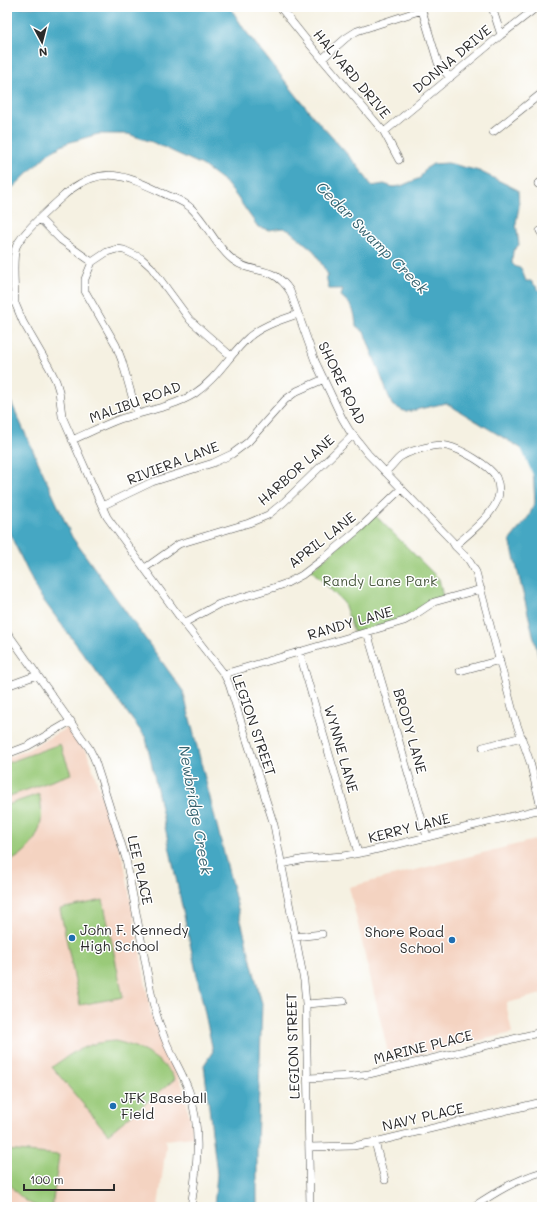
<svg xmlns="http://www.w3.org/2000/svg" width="549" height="1214" font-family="Mali,sans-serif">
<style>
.built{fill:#f4d3c1}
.park{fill:#9aca79;stroke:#627a52}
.water{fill:#44a7c3;stroke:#386977}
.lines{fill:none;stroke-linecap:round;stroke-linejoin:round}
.river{stroke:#44a7c3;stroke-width:11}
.street-casing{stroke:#494946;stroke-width:8}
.street{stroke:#fff;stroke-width:7}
.poi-dot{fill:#1f6fb2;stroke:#fff;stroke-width:1.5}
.labels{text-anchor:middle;stroke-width:3;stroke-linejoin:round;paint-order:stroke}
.street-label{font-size:14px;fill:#2b2b2b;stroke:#fff}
.park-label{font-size:14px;fill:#4c5b42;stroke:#fff}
.poi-label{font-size:14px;fill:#2b2b2b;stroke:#fff;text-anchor:start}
.water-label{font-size:15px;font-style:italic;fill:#36636f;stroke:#fff}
</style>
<rect width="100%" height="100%" fill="#fff"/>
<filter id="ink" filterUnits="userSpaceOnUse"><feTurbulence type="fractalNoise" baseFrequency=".025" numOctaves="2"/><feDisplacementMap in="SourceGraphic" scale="8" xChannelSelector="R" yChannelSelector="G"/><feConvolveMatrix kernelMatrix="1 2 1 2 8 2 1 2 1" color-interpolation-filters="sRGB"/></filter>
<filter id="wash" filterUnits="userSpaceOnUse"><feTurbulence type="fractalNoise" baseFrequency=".012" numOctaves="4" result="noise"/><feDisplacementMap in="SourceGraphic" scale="16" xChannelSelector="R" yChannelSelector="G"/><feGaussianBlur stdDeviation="0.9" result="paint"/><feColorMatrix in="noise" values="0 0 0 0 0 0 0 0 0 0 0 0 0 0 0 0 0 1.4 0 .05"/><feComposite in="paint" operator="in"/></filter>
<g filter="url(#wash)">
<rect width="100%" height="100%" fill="#f5f1e2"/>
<!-- built -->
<path class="built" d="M68 727 87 752 124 863 151 1014 183 1087 190 1119 193 1137 165 1140 166 1147 158 1207H7V758L29 749Z
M542 838V994L506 1003 512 1033 390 1061 349 887Z"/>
<!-- park -->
<path class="park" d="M375 515 439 579 443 597 403 619 354 633 344 603 311 570Z
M60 744 71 774 7 797V763Z
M39 794C47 825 36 849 7 863V805Z
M103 900 123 997 80 1005 60 909Z
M115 1041C138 1046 162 1058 175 1079L108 1134 52 1067C76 1050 86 1043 115 1041Z
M7 1150 59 1155 52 1207C47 1207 41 1208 36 1206 25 1202 11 1190 7 1178 5 1171 7 1158 7 1150Z"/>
<!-- water -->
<path class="water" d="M7 7H230L244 29 312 115 357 165 372 186 384 184 393 187 401 186 420 178 425 169 433 164 448 163 479 171 518 190 519 207 516 223 519 245 513 251 512 263 516 267 521 268 526 281H531L542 293V671L510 540 529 516 535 502 532 455 446 403 406 412 392 405 364 332 356 326C355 311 353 306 341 296L343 289H329L326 276 328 275 314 251 290 231 283 228 269 230 258 227 237 197 225 182 202 165 152 142 128 134H98L67 143 49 153 7 193Z
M7 393 72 537 183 691 262 1004 257 1144V1207H214L217 1174 204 1065 213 1051 146 738 38 593 7 528Z"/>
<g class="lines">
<!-- river -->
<path class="river" d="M523 439 542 482"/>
</g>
</g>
<g filter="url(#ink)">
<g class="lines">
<!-- street casing -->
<g class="street-casing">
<path id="street" d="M280 7 312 47 384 132 399 160
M421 7 438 63 450 78
M492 7 501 35
M322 59 346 38 357 31 422 10
M384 132 501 35 537 7
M493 132 542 93
M538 184 542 181
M40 219 61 240 92 262
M540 231 542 234
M137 414 122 361 116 345 85 291V279L92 262 107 252 117 249 124 250 141 258 151 267 190 320 231 356
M72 440C88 433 104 425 120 419 142 412 175 406 194 394 217 379 229 355 249 337 263 325 281 320 298 314
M385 472C391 468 395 461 400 457 409 451 422 448 432 446 437 445 443 445 447 446 461 449 489 465 496 477 499 484 500 491 498 498 493 515 468 534 455 546
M102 506 152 482 213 463 232 454 248 442 285 400 297 391 324 379
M145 568 179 544 249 523 268 515 284 502 353 435
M184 623 219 604 273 588 287 583 302 575 322 560 360 528 401 489
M7 632 89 748 94 758 105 792 126 859 153 1003C157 1017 161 1030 167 1044 174 1060 183 1074 189 1091 202 1129 197 1168 191 1207
M367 632 427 837
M299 651 358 853
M460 671 500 660
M224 674 404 621 413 616 434 602 481 589
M7 686 37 675
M483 747 522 737
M7 754 28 746 71 721
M282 864 305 859 343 856 366 852 541 809
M295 937 322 934
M306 1004 344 1001
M308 1078 353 1076 369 1074 542 1032
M375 1142 385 1180
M309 1147 353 1146 375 1142 542 1102
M310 1207 306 1004 304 981 274 825 229 684 224 674 184 623 107 517 92 484 62 416 59 391 56 381 49 367 23 322 15 303C15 289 12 259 16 247 22 232 57 202 70 190 104 165 126 176 161 192 170 197 183 200 191 208 207 223 215 246 233 260 254 276 272 263 290 291L315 361 342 418 349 430 368 454 452 541 455 546 468 559 476 572 515 719 530 762 542 812
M473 1207C496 1192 515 1180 542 1172"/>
</g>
<!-- street -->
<use href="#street" class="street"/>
</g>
</g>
<!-- markers -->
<g class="poi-dot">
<circle cx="72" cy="938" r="4"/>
<circle cx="452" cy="940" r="4"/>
<circle cx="113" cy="1106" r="4"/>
</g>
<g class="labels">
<!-- street labels -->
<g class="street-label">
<text transform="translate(452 59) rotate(-40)" y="5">DONNA DRIVE</text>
<text transform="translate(352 74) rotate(50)" y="5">HALYARD DRIVE</text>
<text transform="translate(342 383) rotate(64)" y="5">SHORE ROAD</text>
<text transform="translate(135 402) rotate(-20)" y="5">MALIBU ROAD</text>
<text transform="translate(173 463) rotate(-21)" y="5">RIVIERA LANE</text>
<text transform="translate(296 470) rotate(-42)" y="5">HARBOR LANE</text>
<text transform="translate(322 540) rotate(-38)" y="5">APRIL LANE</text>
<text transform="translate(350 623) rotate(-16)" y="5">RANDY LANE</text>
<text transform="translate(254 725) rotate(71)" y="5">LEGION STREET</text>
<text transform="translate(410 731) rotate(74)" y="5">BRODY LANE</text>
<text transform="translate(341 749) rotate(74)" y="5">WYNNE LANE</text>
<text transform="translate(409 828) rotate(-14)" y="5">KERRY LANE</text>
<text transform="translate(140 870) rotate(77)" y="5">LEE PLACE</text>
<text transform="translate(293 1046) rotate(-92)" y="5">LEGION STREET</text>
<text transform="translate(423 1047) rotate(-14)" y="5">MARINE PLACE</text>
<text transform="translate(423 1117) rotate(-13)" y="5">NAVY PLACE</text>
</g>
<!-- park labels -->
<g class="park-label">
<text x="380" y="586">Randy Lane Park</text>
</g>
<!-- poi labels -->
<g class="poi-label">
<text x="80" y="935">John F. Kennedy<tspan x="80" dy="16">High School</tspan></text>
<text x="444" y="937" text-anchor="end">Shore Road<tspan x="444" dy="16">School</tspan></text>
<text x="121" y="1103">JFK Baseball<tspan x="121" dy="16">Field</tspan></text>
</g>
<!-- water labels -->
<g class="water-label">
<text transform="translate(372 238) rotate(45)" y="5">Cedar Swamp Creek</text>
<text transform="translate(195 810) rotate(80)" y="5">Newbridge Creek</text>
</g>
</g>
<!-- margin -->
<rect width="549" height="1214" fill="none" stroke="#fff" stroke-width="24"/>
<!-- north arrow -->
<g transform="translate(42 42) rotate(173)" stroke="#ffffff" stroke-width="3" paint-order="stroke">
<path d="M0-3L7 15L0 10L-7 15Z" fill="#2b2b2b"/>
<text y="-6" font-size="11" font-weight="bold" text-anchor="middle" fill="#2b2b2b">N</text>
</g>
<!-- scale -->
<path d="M24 1184v6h90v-6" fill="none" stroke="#2b2b2b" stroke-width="2"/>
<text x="30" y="1184" font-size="12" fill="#2b2b2b" stroke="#ffffff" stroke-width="3" paint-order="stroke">100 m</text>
</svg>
